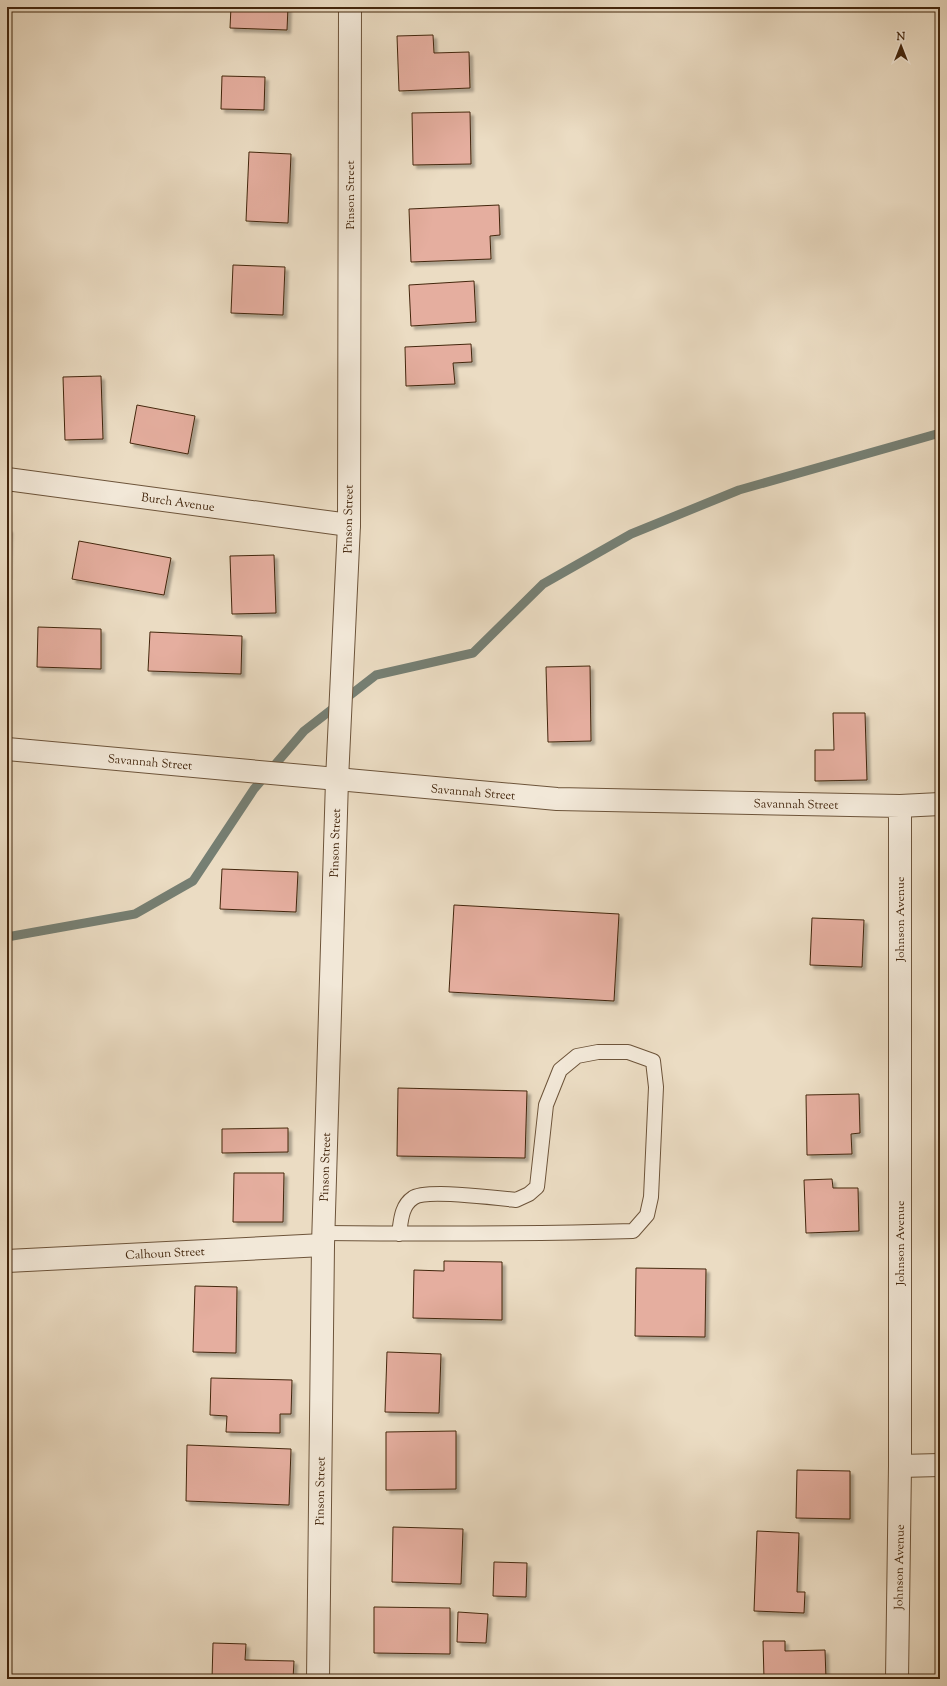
<svg xmlns="http://www.w3.org/2000/svg" width="947" height="1686" font-family="'Sorts Mill Goudy',serif">
<style>
.lines{fill:none;stroke-linecap:round;stroke-linejoin:round}
.stream{stroke:#767f73;stroke-width:9}
.building{fill:#e5ae9f;stroke:#43260d;filter:url(#shadow)}
.service-casing{stroke:#6d543a;stroke-width:16}
.minor-casing{stroke:#6d543a;stroke-width:24}
.tertiary-casing{stroke:#6d543a;stroke-width:24}
.service{stroke:#f2e8d8;stroke-width:14}
.minor{stroke:#f2e8d8;stroke-width:22}
.tertiary{stroke:#f2e8d8;stroke-width:22}
.labels{text-anchor:middle;stroke-width:3;stroke-linejoin:round;paint-order:stroke}
.street-label{font-size:12px;fill:#43260d;stroke:#f2e8d8}
</style>
<defs>
<filter id="shadow"><feDropShadow dx="3.5" dy="3.5" stdDeviation="1" flood-color="#0004"/></filter>
</defs>
<rect width="100%" height="100%" fill="#ebdcc3"/>
<filter id="stains"><feTurbulence type="fractalNoise" baseFrequency=".005" numOctaves="4"/><feColorMatrix values="0 0 0 0 .2 0 0 0 0 .09 0 0 0 0 .02 0 0 0 .5 -.17"/></filter>
<radialGradient id="worn" r=".72"><stop offset=".6" stop-color="#630" stop-opacity="0"/><stop offset="1" stop-color="#630" stop-opacity=".3"/></radialGradient>
<g class="lines">
<!-- stream -->
<path class="stream" d="M7 937 135 914 193 881 254 789 304 731 376 675 473 653 543 584 631 534 739 490 940 433"/>
</g>
<!-- building -->
<path class="building" d="M231 7H288L287 30 230 28Z
M433 35 434 53 469 52 470 88 399 91 397 36Z
M222 76 265 77 264 110 221 109Z
M470 112 471 164 413 165 412 113Z
M249 152 291 154 288 223 246 221Z
M499 205 500 235 490 236 491 259 411 262 409 209Z
M233 265 285 267 283 315 231 313Z
M474 281 476 322 411 326 409 285Z
M471 344 472 362 453 363 455 384 406 386 405 347Z
M101 376 103 439 65 440 63 377Z
M137 405 195 416 188 454 130 443Z
M7 529H9L7 576Z
M79 541 171 558 164 595 72 579Z
M274 555 276 613 232 614 230 556Z
M38 627 101 629V669L37 667Z
M150 632 242 636 241 674 148 671Z
M590 666 591 741 548 742 546 667Z
M833 713H865L867 780 815 781V750H834Z
M222 869 298 872 296 912 220 909Z
M454 905 619 914 614 1001 449 992Z
M812 918 864 920 862 967 810 965Z
M398 1088 527 1091 525 1158 397 1156Z
M859 1094 860 1133 851 1134 852 1154 807 1155 806 1095Z
M288 1128V1152L222 1153V1129Z
M234 1173H284L283 1222H233Z
M832 1179 833 1188H858L859 1231 806 1233 804 1180Z
M444 1261 502 1262V1320L413 1318 414 1270 444 1271Z
M636 1268 706 1269 705 1337 635 1336Z
M195 1286 237 1287 236 1353 193 1352Z
M387 1352 441 1354 439 1413 385 1412Z
M211 1378 292 1380 291 1414H280V1433L226 1432 227 1416 210 1415Z
M456 1431V1489L386 1490V1432Z
M187 1445 291 1449 289 1505 186 1501Z
M797 1470 850 1471V1519L796 1518Z
M393 1527 463 1529 461 1584 392 1582Z
M757 1531 799 1533 797 1592H805L804 1613 754 1611Z
M494 1562 527 1563 526 1597 493 1596Z
M374 1607 450 1608V1654L374 1653Z
M458 1612 488 1614 486 1643 457 1642Z
M763 1641H785V1651L825 1650 826 1679H764Z
M213 1643 246 1644 245 1660 294 1661 293 1679H212Z"/>
<g class="lines">
<!-- service casing -->
<g class="service-casing">
<path id="service" d="M324 1233C427 1234 530 1234 633 1231L647 1215 651 1197 656 1087 653 1061 628 1052H598L577 1056 560 1070 546 1105 537 1187 529 1194 516 1200C498 1198 425 1189 413 1198 401 1206 401 1221 399 1234"/>
</g>
<!-- minor casing -->
<g class="minor-casing">
<path id="minor" d="M7 479 349 525
M7 749 557 799 900 806 940 804
M7 1261 323 1245
M900 1466 940 1465
M897 1679 900 1466V806"/>
</g>
<!-- tertiary casing -->
<g class="tertiary-casing">
<path id="tertiary" d="M318 1679 323 1245 337 780 349 525 350 7"/>
</g>
<!-- service -->
<use href="#service" class="service"/>
<!-- minor -->
<use href="#minor" class="minor"/>
<!-- tertiary -->
<use href="#tertiary" class="tertiary"/>
</g>
<g class="labels">
<!-- street labels -->
<g class="street-label">
<text transform="translate(350 195) rotate(-90)" y="4">Pinson Street</text>
<text transform="translate(178 502) rotate(8)" y="4">Burch Avenue</text>
<text transform="translate(348 519) rotate(-89)" y="4">Pinson Street</text>
<text transform="translate(150 762) rotate(5)" y="4">Savannah Street</text>
<text transform="translate(473 792) rotate(5)" y="4">Savannah Street</text>
<text transform="translate(796 804) rotate(1)" y="4">Savannah Street</text>
<text transform="translate(335 843) rotate(-88)" y="4">Pinson Street</text>
<text transform="translate(900 919) rotate(-90)" y="4">Johnson Avenue</text>
<text transform="translate(325 1167) rotate(-88)" y="4">Pinson Street</text>
<text transform="translate(900 1243) rotate(-90)" y="4">Johnson Avenue</text>
<text transform="translate(165 1253) rotate(-3)" y="4">Calhoun Street</text>
<text transform="translate(320 1491) rotate(-89)" y="4">Pinson Street</text>
<text transform="translate(899 1567) rotate(-89)" y="4">Johnson Avenue</text>
</g>
</g>
<!-- margin -->
<rect width="947" height="1686" fill="none" stroke="#ebdcc3" stroke-width="24"/>
<rect x="8" y="8" width="931" height="1670" fill="none" stroke="#43260d" stroke-width="2"/>
<rect x="12" y="12" width="923" height="1662" fill="none" stroke="#43260d"/>
<!-- north arrow -->
<g transform="translate(901 46)" stroke="#f2e8d8" stroke-width="3" paint-order="stroke">
<path d="M0-3L7 15L0 10L-7 15Z" fill="#43260d"/>
<text y="-6" font-size="11" font-weight="bold" text-anchor="middle" fill="#43260d">N</text>
</g>
<rect width="100%" height="100%" filter="url(#stains)"/>
<rect width="100%" height="100%" fill="url(#worn)"/>
</svg>
